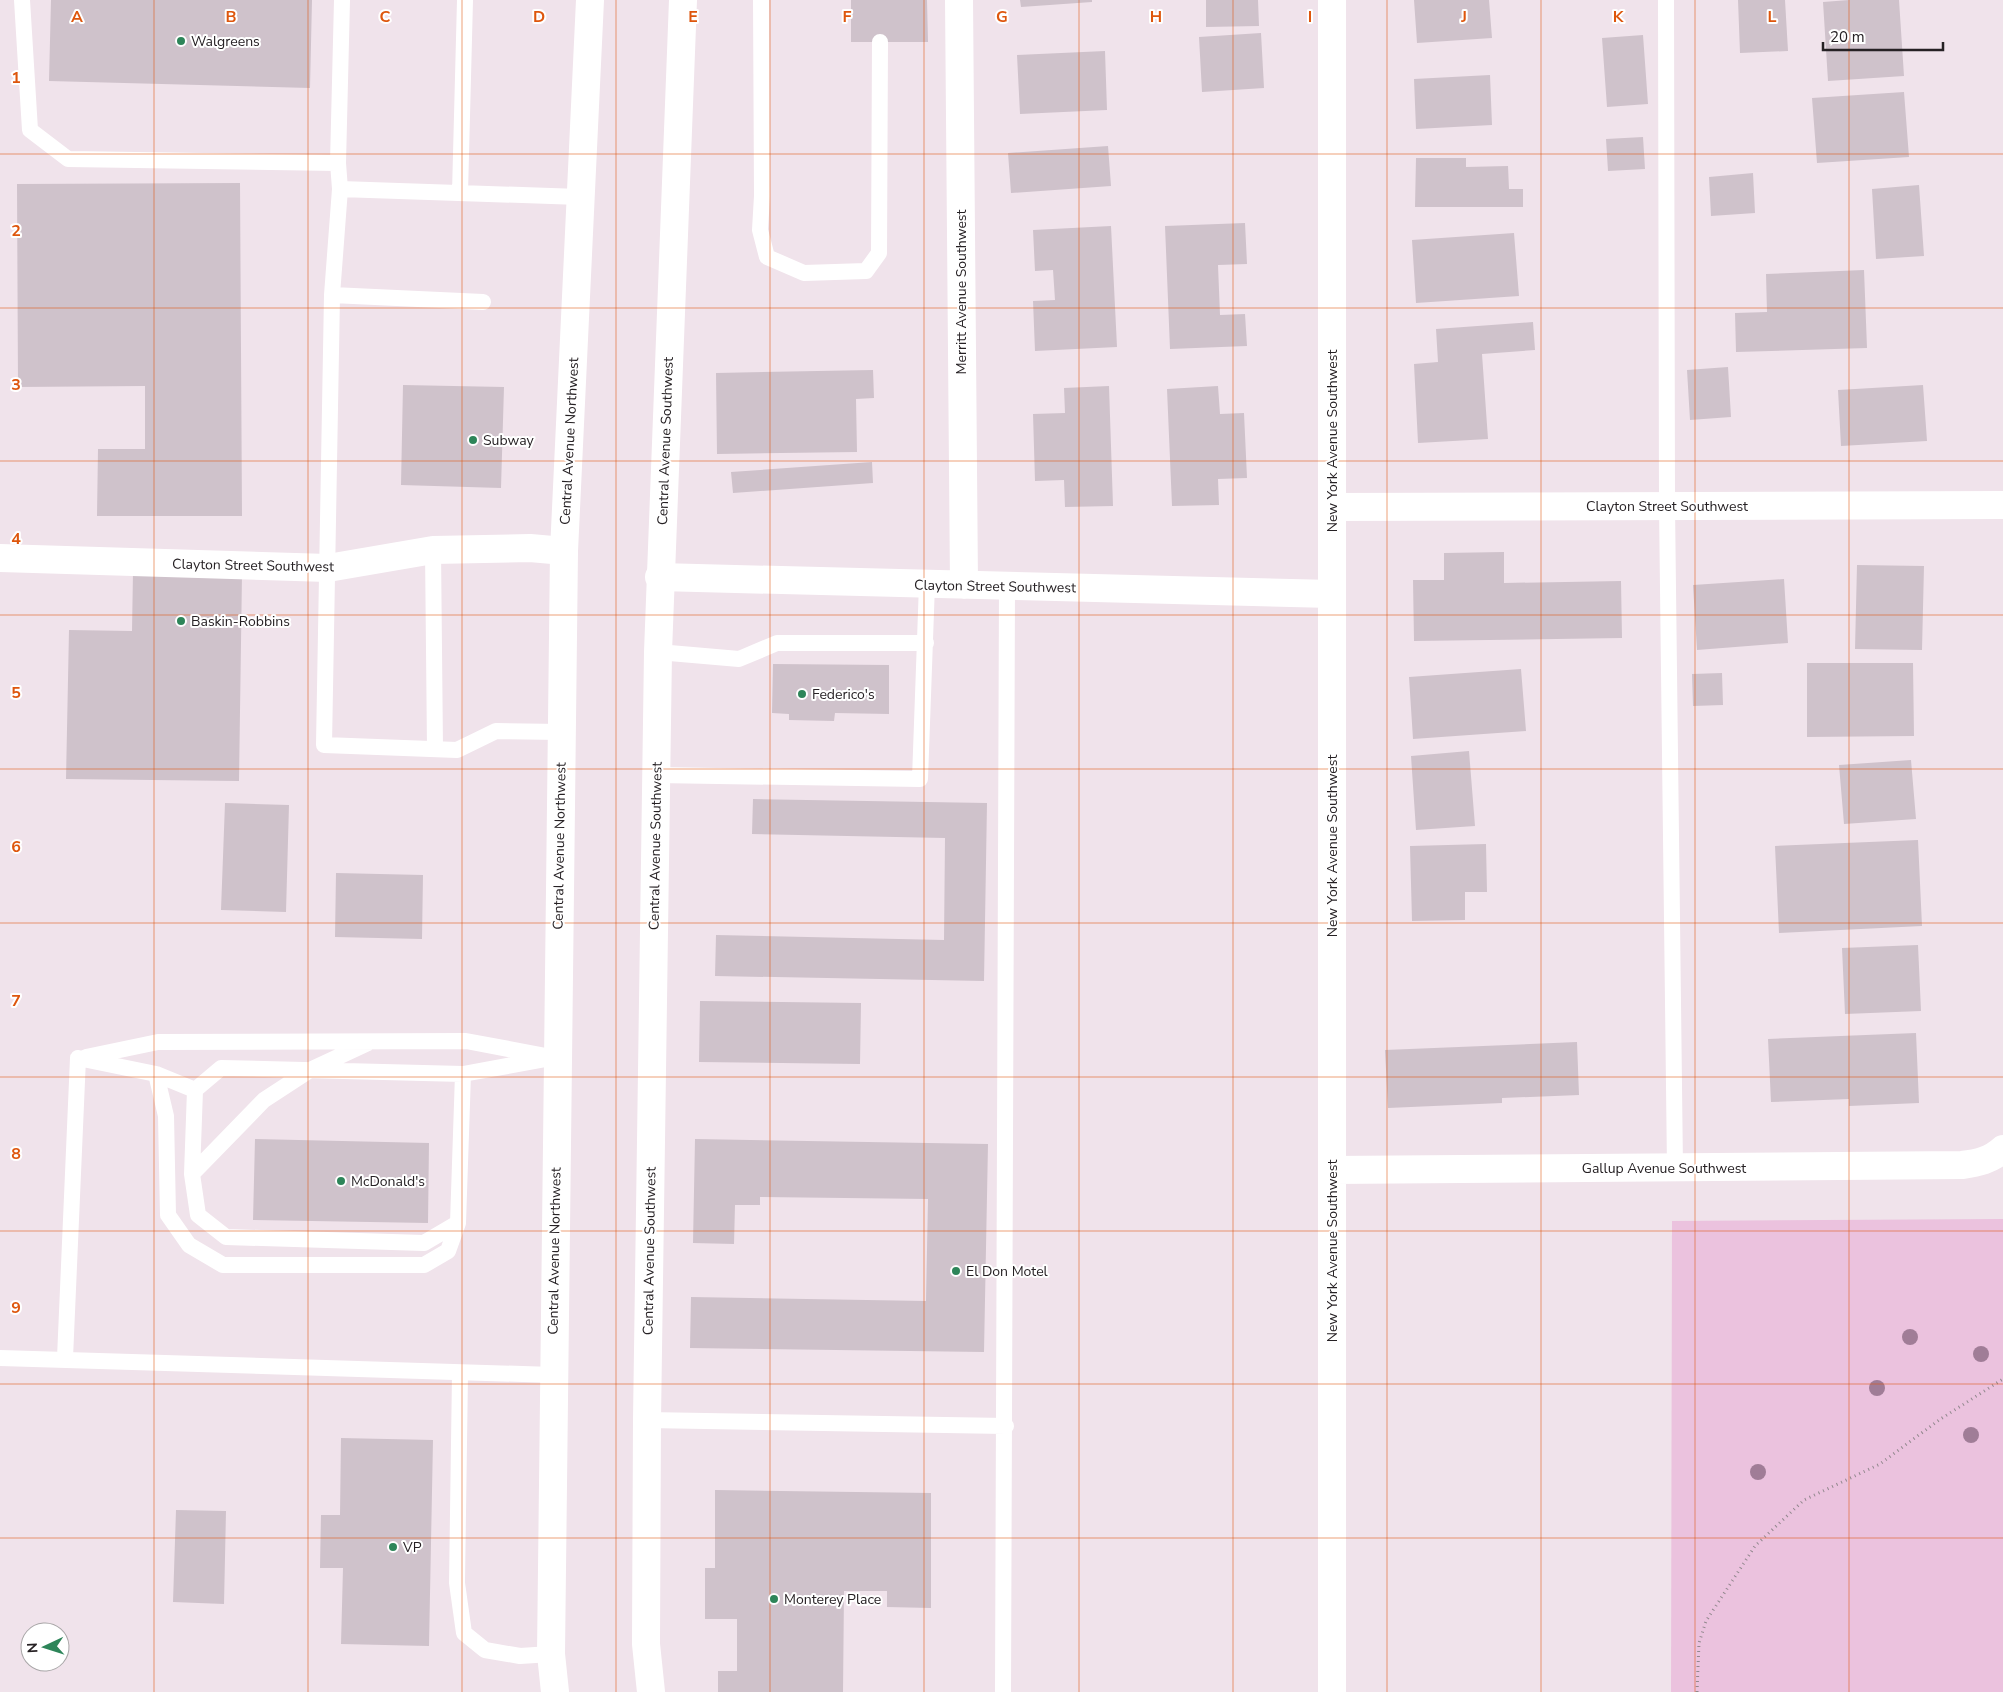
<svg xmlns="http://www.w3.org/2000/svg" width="2003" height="1692" font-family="'Nunito Sans',sans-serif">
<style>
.green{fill:#ebc2de}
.building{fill:#cfc2cb}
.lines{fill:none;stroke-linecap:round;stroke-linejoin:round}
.path{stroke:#92888e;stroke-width:3;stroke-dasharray:1 4;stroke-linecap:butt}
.lane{stroke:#fff;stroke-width:16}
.street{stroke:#fff;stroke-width:28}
.primary{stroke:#fff;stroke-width:28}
.tree{fill:#a07d97}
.grid{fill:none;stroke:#de560d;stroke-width:1;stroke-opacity:0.55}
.poi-dot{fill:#2d8559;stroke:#fff;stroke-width:2}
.labels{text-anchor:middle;stroke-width:4;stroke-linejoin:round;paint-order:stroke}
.poi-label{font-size:14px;fill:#262124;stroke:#fff;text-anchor:start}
.street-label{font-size:14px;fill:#262124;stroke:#fff}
.grid-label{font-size:16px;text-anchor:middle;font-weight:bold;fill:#de560d;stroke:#fff;stroke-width:4;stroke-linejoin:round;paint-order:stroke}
</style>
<rect width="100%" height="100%" fill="#f0e3eb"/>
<!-- green -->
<path class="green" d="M2003 1219V1692H1671L1672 1221Z"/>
<!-- building -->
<path class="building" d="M51 0H312L310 88 49 81Z
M851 0H927L928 42H851Z
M1020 0H1092V2L1021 7Z
M1206 0H1258L1259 26 1206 27Z
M1414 0H1489L1492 38 1417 43Z
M1738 0H1785L1788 51 1740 53Z
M1849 0H1899L1904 76 1828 81 1823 2Z
M1261 33 1264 88 1202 92 1199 37Z
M1643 35 1648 104 1607 107 1602 38Z
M1105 51 1107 110 1020 114 1017 55Z
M1490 75 1492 125 1416 129 1414 79Z
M1904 92 1909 157 1817 163 1812 98Z
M1643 137 1645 169 1608 171 1606 139Z
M1108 146 1111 186 1011 193 1008 153Z
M1416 158H1466V167L1508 166 1509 189H1523V207H1415Z
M1753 173 1755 213 1711 216 1709 177Z
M240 183 242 516H97L98 449H145V386L18 387 17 184Z
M1919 185 1924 256 1876 259 1872 189Z
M1245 223 1247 264 1218 265 1220 315 1245 314 1247 346 1170 349 1165 226Z
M1111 226 1117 347 1035 351 1033 301 1055 300 1053 270 1035 271 1033 230Z
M1514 233 1519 296 1416 303 1412 240Z
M1864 270 1867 348 1736 352 1735 313 1767 312 1766 274Z
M1533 322 1535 350 1482 354 1488 439 1418 443 1414 364 1438 362 1436 329Z
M1728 367 1731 417 1690 420 1687 370Z
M873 370 874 398 856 399 857 452 717 454 716 373Z
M403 385 504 387 501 488 401 485Z
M1923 385 1927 441 1841 446 1838 390Z
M1109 386 1113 506 1065 507 1064 480 1035 481 1033 414 1065 413 1064 388Z
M1218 386 1220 414 1244 413 1247 478 1218 479 1219 505 1172 506 1167 389Z
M872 462 873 483 733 493 731 472Z
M1504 552V583L1621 581 1622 638 1414 641 1413 580H1444V553Z
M1857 565 1924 566 1922 650 1855 649Z
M133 572 242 574 239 781 66 779 69 630 132 631Z
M1784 579 1788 643 1697 650 1693 585Z
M1807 663H1913L1914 736 1807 737Z
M773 664 889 665V714L835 713 834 721 789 720V714L772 713Z
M1521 669 1526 731 1413 739 1409 677Z
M1722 673 1723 705 1693 706 1692 674Z
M1469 751 1475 826 1416 830 1411 756Z
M1911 760 1916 819 1844 824 1839 765Z
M753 799 987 803 984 981 715 976 716 935 944 940 945 838 752 834Z
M225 803 289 805 286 912 221 910Z
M1918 840 1922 926 1779 933 1775 846Z
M1486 844 1487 892H1465V920L1412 921 1410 846Z
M336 873 423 875 422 939 335 937Z
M1918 945 1921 1011 1845 1014 1842 948Z
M700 1001 861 1003 860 1064 699 1062Z
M1916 1033 1919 1103 1849 1106V1099L1771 1102 1768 1039Z
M1577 1042 1579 1095 1502 1098V1103L1388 1108 1385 1050Z
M255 1139 429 1143 428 1223 253 1220Z
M695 1139 988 1144 984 1352 690 1348 691 1297 926 1301 928 1199 760 1197V1205H735L734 1244 693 1243Z
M341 1438 433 1440 429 1646 341 1644 343 1568H320L321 1515H340Z
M715 1490 931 1493V1608L887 1607V1591H844L843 1692H718V1671H737V1619H705V1568H715Z
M176 1510 226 1511 224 1604 173 1602Z"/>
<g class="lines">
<!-- path -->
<path class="path" d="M1697 1692 1699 1643 1706 1621 1755 1546 1804 1500 1880 1464 1939 1420 2003 1379"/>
<!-- lane -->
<path class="lane" d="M22 0 30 130 68 159 338 163 340 189 580 197
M761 0 762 196 760 230 767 257 804 273 866 271 879 253 880 42
M1666 0 1667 506 1675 1168
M338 163 342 0
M340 189 332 295 324 745 457 750 496 731 561 732
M460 193 465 0
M332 295 483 302
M433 550 435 749
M658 652 739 659 777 643H926
M656 775 920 779 927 584
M86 1057 158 1042 466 1041 546 1056
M78 1058 156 1074 166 1116 168 1215 189 1245 223 1265H424L448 1251 458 1223 463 1074 557 1057
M156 1074 195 1090 192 1174 198 1215 226 1237 424 1243 458 1223
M195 1090 221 1068 463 1074
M192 1174 264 1100 310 1070 368 1043
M0 1358 553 1375
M65 1358 78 1058
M460 1374 457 1583 464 1633 485 1650 520 1656 551 1654
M647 1420 1006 1426
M1003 1692 1007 586"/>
<!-- street -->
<path class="street" d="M959 0 964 585
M1332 0V1692
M1332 507 2003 505
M0 558 328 568 433 550 530 548 564 551
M659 577 1332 594
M1332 1170 1962 1165C1978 1163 1991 1160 2003 1149"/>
<!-- primary -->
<path class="primary" d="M555 1692 551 1654 564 551 590 0
M651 1692 646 1644 647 1420 658 652 683 0"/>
</g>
<!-- trees -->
<g class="tree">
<circle cx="1910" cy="1337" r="8"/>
<circle cx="1981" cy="1354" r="8"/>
<circle cx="1877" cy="1388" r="8"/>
<circle cx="1971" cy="1435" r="8"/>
<circle cx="1758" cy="1472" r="8"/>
</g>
<!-- grid -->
<path class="grid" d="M154 0V1692M308 0V1692M462 0V1692M616 0V1692M770 0V1692M924 0V1692M1079 0V1692M1233 0V1692M1387 0V1692M1541 0V1692M1695 0V1692M1849 0V1692M0 154H2003M0 308H2003M0 461H2003M0 615H2003M0 769H2003M0 923H2003M0 1077H2003M0 1231H2003M0 1384H2003M0 1538H2003"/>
<!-- markers -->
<g class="poi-dot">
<circle cx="181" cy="41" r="5"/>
<circle cx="473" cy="440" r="5"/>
<circle cx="181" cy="621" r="5"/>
<circle cx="802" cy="694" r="5"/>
<circle cx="341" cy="1181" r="5"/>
<circle cx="956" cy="1271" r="5"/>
<circle cx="393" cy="1547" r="5"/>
<circle cx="774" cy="1599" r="5"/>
</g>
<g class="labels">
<!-- poi labels -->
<g class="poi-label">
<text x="191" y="46">Walgreens</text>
<text x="483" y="445">Subway</text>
<text x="191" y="626">Baskin-Robbins</text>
<text x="812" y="699">Federico's</text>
<text x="351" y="1186">McDonald's</text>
<text x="966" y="1276">El Don Motel</text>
<text x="403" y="1552">VP</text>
<text x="784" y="1604">Monterey Place</text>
</g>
<!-- street labels -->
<g class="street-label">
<text transform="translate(961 292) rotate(-90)" y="5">Merritt Avenue Southwest</text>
<text transform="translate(569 441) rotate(-87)" y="5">Central Avenue Northwest</text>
<text transform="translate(665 441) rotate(-88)" y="5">Central Avenue Southwest</text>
<text transform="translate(1332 441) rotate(-90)" y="5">New York Avenue Southwest</text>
<text x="1667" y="511">Clayton Street Southwest</text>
<text transform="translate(253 565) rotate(1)" y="5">Clayton Street Southwest</text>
<text transform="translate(995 586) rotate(1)" y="5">Clayton Street Southwest</text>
<text transform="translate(559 846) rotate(-89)" y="5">Central Avenue Northwest</text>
<text transform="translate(655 846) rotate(-89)" y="5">Central Avenue Southwest</text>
<text transform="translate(1332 846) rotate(-90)" y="5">New York Avenue Southwest</text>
<text x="1664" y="1173">Gallup Avenue Southwest</text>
<text transform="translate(554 1251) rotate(-89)" y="5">Central Avenue Northwest</text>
<text transform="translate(649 1251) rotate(-89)" y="5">Central Avenue Southwest</text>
<text transform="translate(1332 1251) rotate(-90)" y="5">New York Avenue Southwest</text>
</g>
</g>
<g class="grid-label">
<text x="77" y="22">A</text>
<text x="231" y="22">B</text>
<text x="385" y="22">C</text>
<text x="539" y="22">D</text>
<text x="693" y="22">E</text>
<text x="847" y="22">F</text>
<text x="1002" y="22">G</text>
<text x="1156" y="22">H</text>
<text x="1310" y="22">I</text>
<text x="1464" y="22">J</text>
<text x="1618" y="22">K</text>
<text x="1772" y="22">L</text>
<text x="16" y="83">1</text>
<text x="16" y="236">2</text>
<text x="16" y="390">3</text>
<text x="16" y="544">4</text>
<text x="16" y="698">5</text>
<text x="16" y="852">6</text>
<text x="16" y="1006">7</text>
<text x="16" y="1159">8</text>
<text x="16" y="1313">9</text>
</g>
<!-- north arrow -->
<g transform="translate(45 1647) rotate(266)"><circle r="24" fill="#ffffff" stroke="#a8a6a7"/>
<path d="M0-4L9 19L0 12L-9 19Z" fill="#2d8559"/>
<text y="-8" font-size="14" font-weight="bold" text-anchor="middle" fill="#262124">N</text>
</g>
<!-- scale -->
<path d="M1823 42v8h120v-8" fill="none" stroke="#262124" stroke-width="2.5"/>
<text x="1830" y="42" font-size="15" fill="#262124" stroke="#ffffff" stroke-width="4" paint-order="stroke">20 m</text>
</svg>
